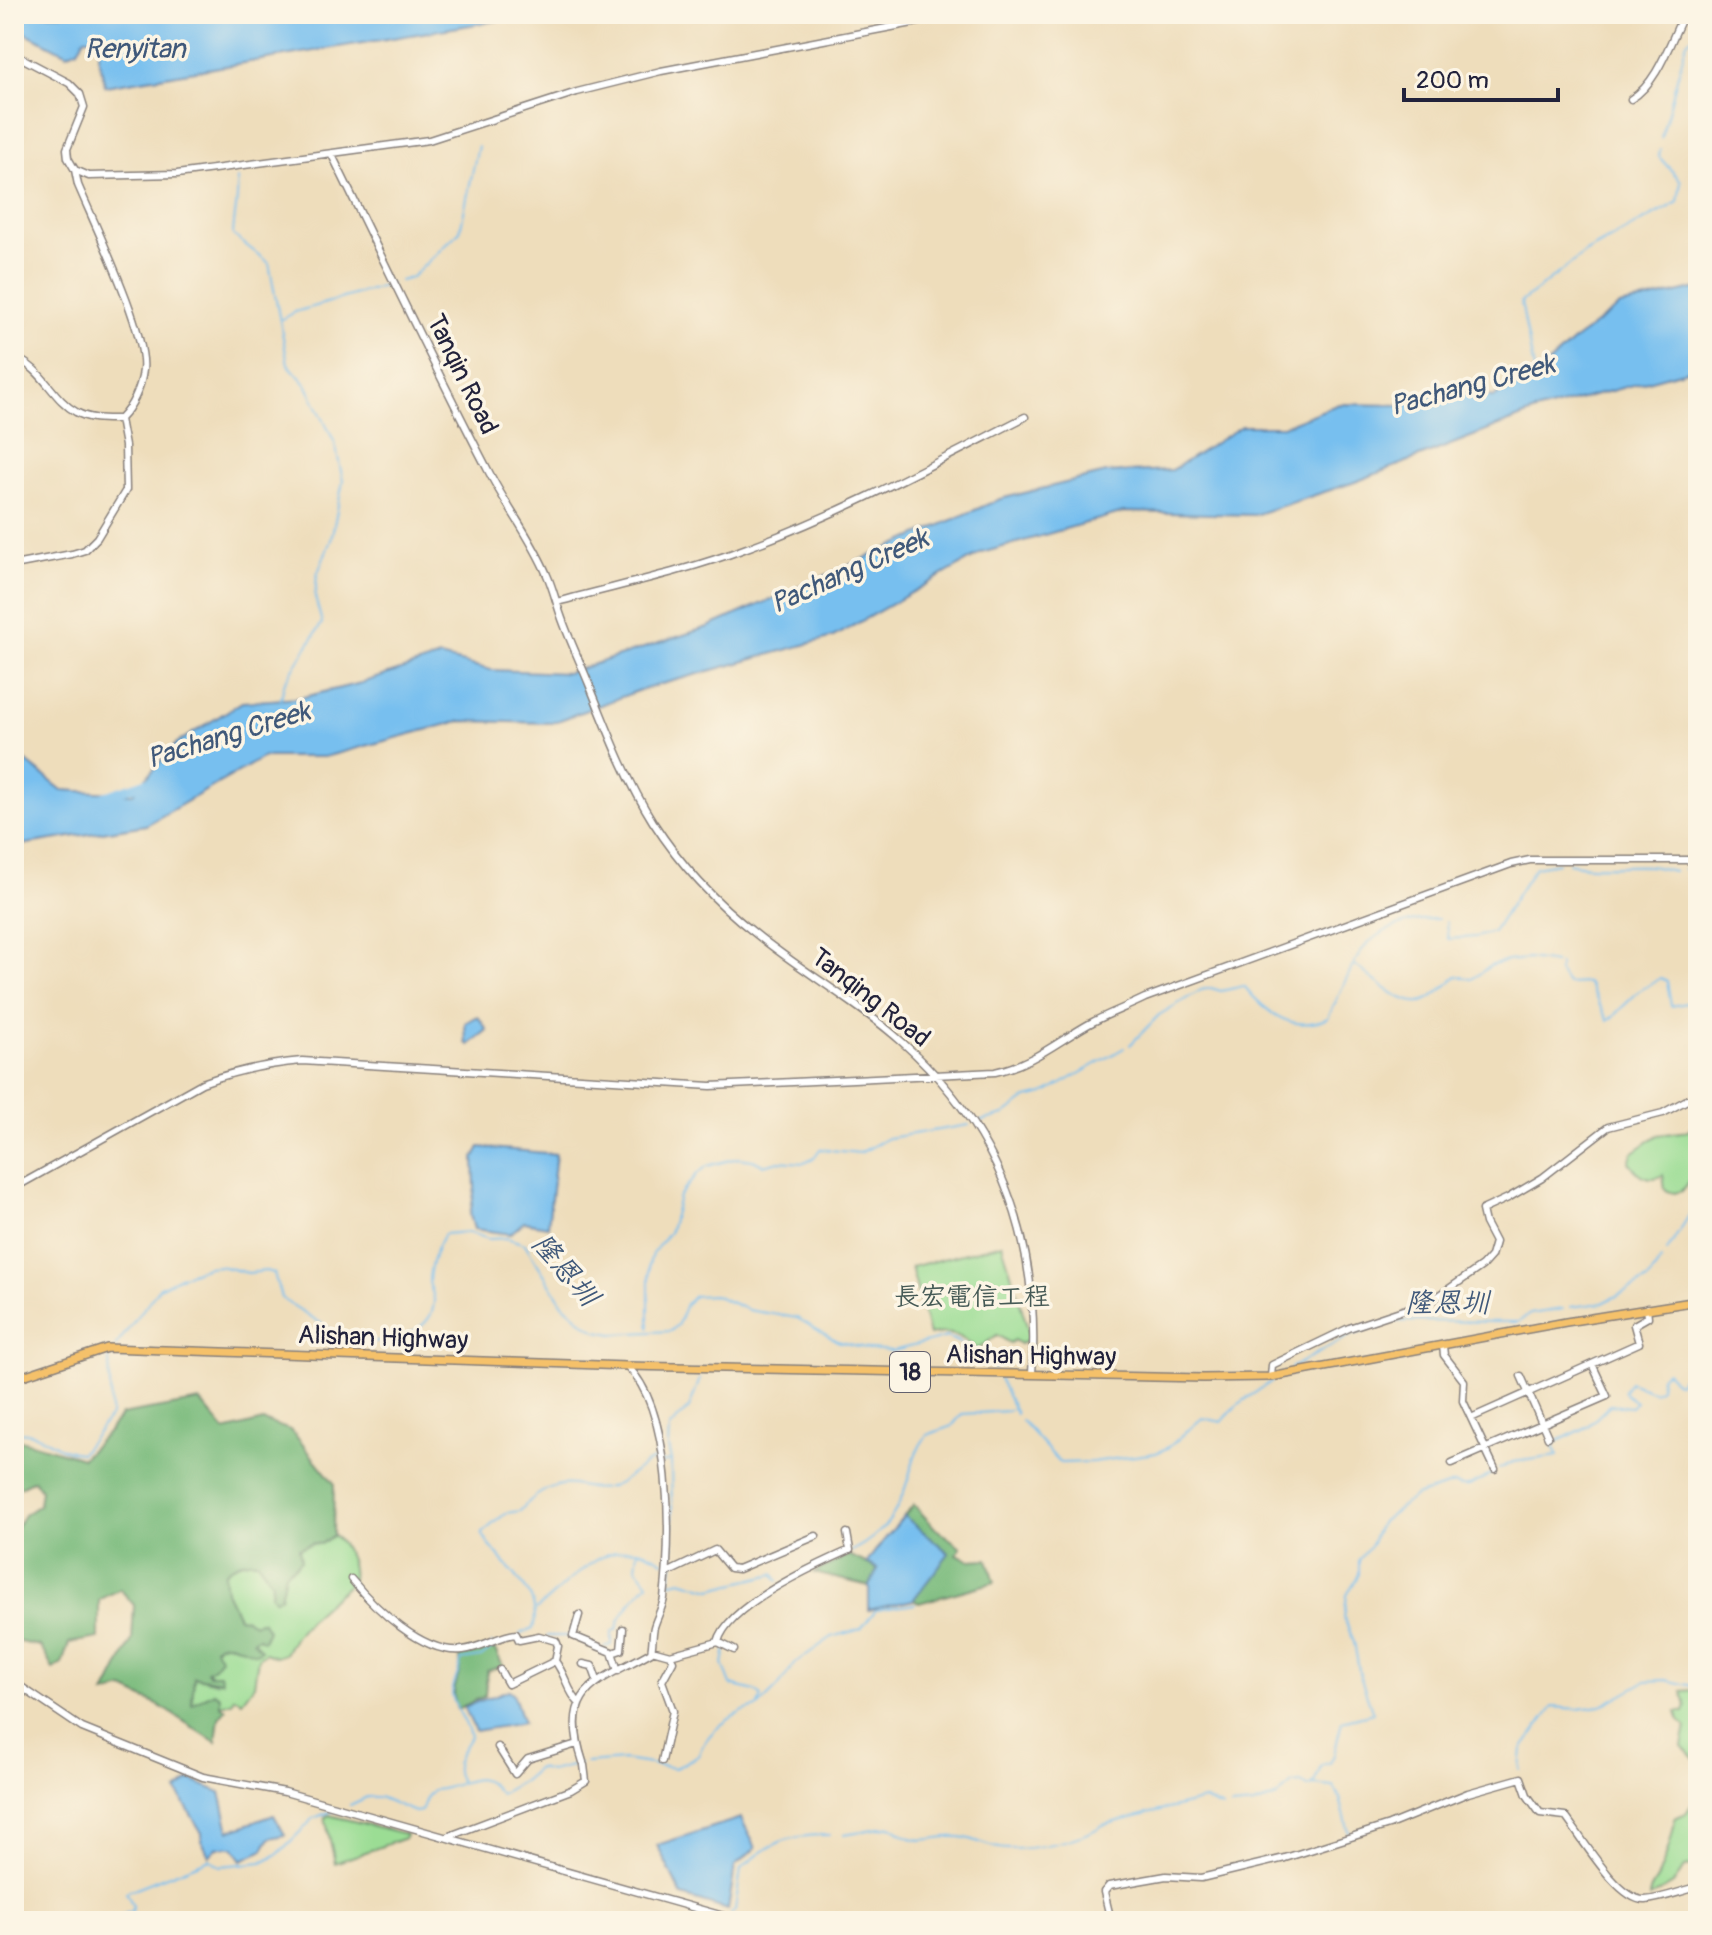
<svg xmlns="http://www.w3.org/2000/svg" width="1712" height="1935" font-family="Pangolin,'LXGW WenKai TC',sans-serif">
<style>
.green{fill:#9bdd94;stroke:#5e8068;stroke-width:2}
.forest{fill:#7cbc7e;stroke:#4f6f5c;stroke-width:2}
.water{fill:#77bfef;stroke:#4c7095;stroke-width:2}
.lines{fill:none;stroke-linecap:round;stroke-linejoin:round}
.stream{stroke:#77bfef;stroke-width:2}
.river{stroke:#77bfef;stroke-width:9}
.minor-casing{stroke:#88807b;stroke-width:9}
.major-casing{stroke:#88807b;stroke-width:10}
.minor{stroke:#fff;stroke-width:6}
.major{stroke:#f5c16b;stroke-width:7}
.labels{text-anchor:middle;stroke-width:7;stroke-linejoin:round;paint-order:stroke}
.shield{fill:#fcf5e5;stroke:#63616e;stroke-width:2}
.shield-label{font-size:24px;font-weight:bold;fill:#22223b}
.street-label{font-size:26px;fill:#22223b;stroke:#fcf5e5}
.park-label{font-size:26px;fill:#465a56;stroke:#fcf5e5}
.water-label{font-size:28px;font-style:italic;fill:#40597a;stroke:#fcf5e5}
</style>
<rect width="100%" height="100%" fill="#fcf5e5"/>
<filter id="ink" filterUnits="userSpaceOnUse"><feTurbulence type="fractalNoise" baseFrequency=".0125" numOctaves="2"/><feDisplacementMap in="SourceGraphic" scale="16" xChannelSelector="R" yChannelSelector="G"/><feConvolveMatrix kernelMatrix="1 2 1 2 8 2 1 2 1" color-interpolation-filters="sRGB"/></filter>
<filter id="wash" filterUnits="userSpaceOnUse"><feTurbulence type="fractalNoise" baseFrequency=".006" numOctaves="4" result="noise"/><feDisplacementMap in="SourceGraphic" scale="32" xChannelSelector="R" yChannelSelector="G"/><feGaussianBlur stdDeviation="1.8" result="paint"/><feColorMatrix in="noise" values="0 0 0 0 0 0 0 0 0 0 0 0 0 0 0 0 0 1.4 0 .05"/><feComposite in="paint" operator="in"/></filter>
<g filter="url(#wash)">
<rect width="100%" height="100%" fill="#edb"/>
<!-- green -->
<path class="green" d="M1698 1118V1170L1682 1191 1674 1193 1665 1190 1663 1175C1649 1183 1638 1174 1629 1163L1632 1153 1658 1135 1688 1131Z
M1002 1244 1031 1339 1020 1344 1014 1340 1010 1343 997 1335 977 1350C962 1335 949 1330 929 1335L911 1267Z
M333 1535C346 1545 356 1567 351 1583 326 1604 299 1623 285 1654L276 1657 265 1653 258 1658 254 1685 242 1701 234 1697 232 1702 220 1705H192L194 1676 216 1682 207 1670C220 1623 223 1653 254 1644L252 1640 259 1638 254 1624 238 1617 226 1592 224 1574C234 1563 243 1560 257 1561L272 1582 271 1595 280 1597 285 1573 297 1565 299 1548 313 1543 321 1544Z
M1694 1690 1698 1692V1762L1682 1746 1686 1727 1680 1721 1677 1712H1684L1686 1706 1682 1691Z
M1698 1795V1865L1685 1867 1673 1884 1649 1898C1649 1887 1655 1884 1659 1875 1666 1857 1673 1838 1675 1818L1686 1813Z
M329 1815 406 1834 405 1838 335 1863 325 1817Z"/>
<!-- forest -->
<path class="forest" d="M200 1401 225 1431 263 1421 291 1430 334 1483 333 1535 321 1544 313 1543 299 1548 301 1560 285 1573 280 1597 275 1600 271 1595 272 1582 257 1561C243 1560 234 1563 224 1574L226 1592 238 1617 246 1618 254 1624 258 1621 263 1622 268 1630 263 1641 259 1638 253 1640 261 1650 256 1653C242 1649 226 1636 214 1648L221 1658 214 1667 207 1671 209 1674H220L222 1681 194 1677 192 1704 214 1692 220 1696V1705L226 1709 219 1718 216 1742 158 1705 124 1689 105 1694 132 1640 134 1605 120 1589 99 1600V1638L69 1643 62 1664 53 1669 40 1646 14 1641V1531L24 1515 39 1505 41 1490 34 1480 14 1490V1438L82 1458 109 1431 121 1415Z
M914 1505 935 1528 961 1547 957 1554 969 1560 988 1559 995 1582 919 1603 913 1600 949 1553 904 1516Z
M849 1555 878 1569 869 1586 814 1573Z
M488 1647 495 1650 503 1666 487 1671 485 1696 457 1709C447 1689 465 1674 459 1653Z"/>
<!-- water -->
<path class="water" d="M14 14H537L105 86 98 55 101 38H85L78 49 67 54 14 27Z
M1698 288V367L1535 412 1355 482 1254 515 1124 512 982 553 833 637 640 690 552 723 460 721 324 757H264L146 825 14 846V757L19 756 62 790 132 794 177 743 242 702 299 698 361 683 440 657 491 670 567 673 708 627 1000 499 1106 473 1172 470 1242 426H1283L1339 404 1401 405 1448 389 1493 397 1526 383 1577 338 1620 306Z
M475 1017 479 1018 487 1030 469 1045 466 1043 465 1023Z
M480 1147 556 1154 548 1226 524 1222 510 1234 474 1229 470 1215 475 1188 474 1158Z
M904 1516 949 1553 913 1600 869 1610V1586L878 1569 867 1563C877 1546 891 1533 904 1516Z
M509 1690 513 1693 523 1723 475 1731 464 1707Z
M191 1780 220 1792 229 1831 274 1815 285 1835 270 1838 262 1851 242 1860 233 1847H218L209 1856 202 1841V1833L177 1791Z
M741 1818 756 1848 735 1866 728 1910 682 1896 657 1845Z"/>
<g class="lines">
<!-- stream -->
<path class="stream" d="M1661 138 1687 41 1698 34
M237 179C239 201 234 213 233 235L269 263 288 364 306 384 335 443 343 481 331 540 317 575 315 597 322 623 284 684 281 699
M400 281 411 278 460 231 478 146
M282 319 295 312 391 284
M1535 375 1521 302 1586 252 1678 202 1681 181 1659 157 1660 149
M1569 863C1594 869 1623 865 1648 866 1657 866 1665 870 1674 871
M1684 869 1698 872
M1446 922 1448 939 1476 937 1493 932 1535 867 1558 863
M1559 963V972L1567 984 1588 983 1608 1021 1639 991 1661 978 1667 981 1671 1006 1698 1001
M1355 965C1371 977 1406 1011 1427 1000 1437 995 1448 984 1457 976L1472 979 1490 966 1507 961 1528 959 1555 963
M1130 1045 1159 1015 1201 990 1211 988 1221 991 1244 986C1266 1013 1293 1034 1328 1018 1337 1000 1352 963 1363 949 1378 929 1413 918 1438 919
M978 1122 1004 1115 1027 1098 1044 1094 1124 1048
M700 1172 707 1166 738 1158 753 1160 763 1165 779 1161 804 1163 813 1159 820 1149 860 1153 888 1138 969 1125
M1667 1251 1698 1201
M1570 1307 1603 1303 1648 1280 1661 1260
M649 1328V1265L652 1254 670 1231 679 1196 698 1173
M115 1347 159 1288 180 1277 207 1267 220 1266 248 1273 266 1271 274 1273 281 1298 335 1332 342 1343C371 1343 434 1341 434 1300 434 1294 430 1288 429 1282 429 1267 436 1247 444 1234L468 1232 488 1239 507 1238 525 1244 563 1304 582 1321 597 1331 613 1334 671 1331 678 1324 686 1304 694 1296 714 1295 748 1310 797 1318 837 1341 869 1349 893 1351 947 1337 969 1347 995 1369
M1291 1368 1349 1336 1395 1321 1518 1322 1530 1314 1563 1309
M999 1378 1016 1414
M1021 1420 1060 1463 1093 1462 1156 1453 1169 1447 1202 1418 1222 1422 1236 1406 1272 1381
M14 1432C43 1430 55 1452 81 1453L111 1415 109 1357 112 1352
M671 1461 673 1563 669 1583 681 1580 711 1589 774 1574 778 1581
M1499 1469 1513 1462 1558 1456 1553 1446 1556 1442 1587 1427 1610 1405 1631 1407 1636 1402 1626 1395 1624 1391 1630 1382 1654 1392 1660 1388 1661 1376 1667 1371 1674 1382 1678 1383 1689 1370 1698 1367
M852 1551C887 1532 898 1513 909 1476 913 1461 917 1448 927 1435L952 1426 962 1414 1008 1411 1013 1408
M537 1609C572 1581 615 1525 663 1561
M520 1634 533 1629C545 1588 497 1565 482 1533L506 1513 520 1511C533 1496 552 1482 573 1485 586 1487 597 1491 610 1487 628 1482 641 1461 659 1459L660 1463 671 1461 668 1447 669 1428 689 1408 700 1379
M547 1636H573
M605 1647 612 1645V1631L617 1630C618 1615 637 1595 648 1583L636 1567 638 1551
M759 1706 778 1687 795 1663 832 1637 861 1629 876 1610 915 1604
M586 1763 624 1760 675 1768 699 1755C705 1732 737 1710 758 1707L762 1696 755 1691 731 1685 723 1664 726 1648
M1520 1770 1522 1749 1553 1707 1578 1709 1601 1706 1646 1681 1665 1680 1698 1687
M460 1781C449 1766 462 1751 470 1737 467 1719 452 1706 452 1693 453 1682 460 1672 461 1660L481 1657 493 1648 492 1644
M1313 1785 1334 1787 1340 1798 1349 1833
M350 1805 367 1797H379L415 1812 421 1811 426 1798 433 1790C462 1789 478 1764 500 1794L523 1781 538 1768 550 1771 580 1764
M1231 1807 1254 1805 1277 1797 1292 1784 1301 1783 1308 1787 1313 1785 1322 1765 1330 1763 1334 1755 1342 1721 1373 1713 1360 1676 1354 1642 1344 1618 1347 1595 1359 1574V1560L1371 1545 1380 1523 1415 1496 1454 1484C1471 1491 1477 1481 1492 1473
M844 1834 892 1826C922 1853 933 1831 966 1838 980 1841 993 1849 1008 1849 1033 1850 1083 1839 1103 1825L1204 1800 1223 1808
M731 1914 735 1910 741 1869C771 1842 789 1834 830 1835
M109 1921 132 1911 133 1906 126 1892 210 1859 220 1866 262 1862 278 1854 314 1818 337 1809
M723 1921H724"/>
<!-- river -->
<path class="river" d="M103 797 150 781"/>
</g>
</g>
<g filter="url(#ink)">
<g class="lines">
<!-- minor casing -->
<g class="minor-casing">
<path id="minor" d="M14 54 69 83 80 94 84 107 67 149 68 158 75 170 89 176 177 174 429 140 577 92 661 71 960 14
M1631 99C1658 83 1670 41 1684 14
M332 155C384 261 435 369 490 474 508 509 532 539 547 575 552 586 555 598 559 610 567 635 579 659 589 684 608 731 626 779 653 822 680 864 716 903 756 934 803 972 857 1002 902 1042 1002 1131 1041 1243 1032 1374
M14 358C42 366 52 399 76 412 90 420 105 419 120 419 132 407 141 388 143 370 148 335 94 223 78 185L75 170
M14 565 72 554 85 550 97 538 126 490 125 446 120 419
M557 602C619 585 684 572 744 549 841 514 933 464 1025 417
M14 1188 202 1083C235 1071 267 1064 302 1061L711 1086 995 1072C1032 1064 1057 1042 1089 1024 1107 1014 1127 1007 1145 998L1511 864 1530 860H1698
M1443 1346 1444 1355 1464 1381 1463 1401 1495 1469
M1521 1376 1548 1437
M1271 1377 1272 1365 1349 1328 1433 1300 1482 1266 1491 1256 1495 1242 1485 1223 1482 1210 1508 1198 1542 1178 1608 1127 1663 1113 1698 1094
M1471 1418 1639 1343 1634 1325 1648 1317 1647 1308
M1452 1463 1607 1396 1592 1364
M667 1573 715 1550 730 1568 738 1569 816 1536
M351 1579C374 1607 423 1655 463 1650 482 1648 500 1635 516 1634L519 1640 539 1636 556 1641 558 1646 555 1661C566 1675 567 1691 579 1703
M579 1615 573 1636 612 1652 618 1671
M718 1642C727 1605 816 1565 850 1550L847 1533
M652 1650 670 1655 718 1642 734 1650
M612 1653 621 1650 623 1629
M583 1664 592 1666 597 1680
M500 1670 508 1684 555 1661
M14 1682 82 1728 203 1777 285 1792 741 1921
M498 1747 515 1774 528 1759 577 1744
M662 1761 673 1711 662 1681 673 1661 670 1655
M583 1762C559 1688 597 1683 651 1652 653 1644 652 1635 654 1627 657 1617 662 1609 664 1598 671 1538 673 1410 627 1366
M447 1837 571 1790 586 1781 584 1765
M1111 1921 1104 1892 1109 1886 1166 1876 1201 1878 1285 1858 1389 1825 1468 1793 1521 1778 1527 1795 1540 1813 1565 1816C1581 1836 1618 1901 1645 1900 1661 1899 1678 1892 1694 1888L1698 1890"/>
</g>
<!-- major casing -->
<g class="major-casing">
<path id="major" d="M14 1379 107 1348 627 1366 1203 1378 1271 1377 1566 1322 1698 1301"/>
</g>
<!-- minor -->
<use href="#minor" class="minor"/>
<!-- major -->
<use href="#major" class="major"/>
</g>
</g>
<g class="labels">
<!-- shield labels -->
<rect class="shield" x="890" y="1352" width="40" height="40" rx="6"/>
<g class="shield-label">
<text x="910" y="1380">18</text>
</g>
<!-- street labels -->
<g class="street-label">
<text transform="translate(463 374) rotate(64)" y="9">Tanqin Road</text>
<text transform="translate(871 997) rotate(38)" y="9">Tanqing Road</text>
<text transform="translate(383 1337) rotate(2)" y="9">Alishan Highway</text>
<text transform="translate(1031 1355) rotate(1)" y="9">Alishan Highway</text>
</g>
<!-- park labels -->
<g class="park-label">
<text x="972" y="1305">長宏電信工程</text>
</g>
<!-- water labels -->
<g class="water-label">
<text x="135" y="58">Renyitan</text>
<text transform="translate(1472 384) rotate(-15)" y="10">Pachang Creek</text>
<text transform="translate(849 570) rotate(-24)" y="10">Pachang Creek</text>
<text transform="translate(228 734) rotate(-17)" y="10">Pachang Creek</text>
<text transform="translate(566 1269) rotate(49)" y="10">隆恩圳</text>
<text x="1447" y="1312">隆恩圳</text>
</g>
</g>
<!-- margin -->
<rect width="1712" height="1935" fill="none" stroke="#fcf5e5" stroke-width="48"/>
<!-- scale -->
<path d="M1404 88v12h154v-12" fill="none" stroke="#22223b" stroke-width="4"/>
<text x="1416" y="88" font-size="24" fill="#22223b" stroke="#fcf5e5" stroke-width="6" paint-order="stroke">200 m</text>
</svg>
